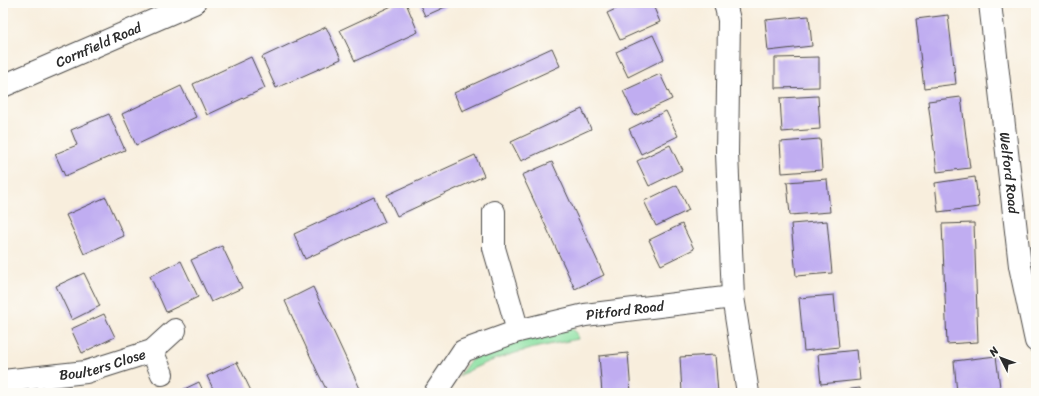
<svg xmlns="http://www.w3.org/2000/svg" width="1039" height="396" font-family="Sriracha,sans-serif">
<style>
.green{fill:#8ce1a3;stroke:#5c8667}
.building{fill:#c0adf1}
.lines{fill:none;stroke-linecap:round;stroke-linejoin:round}
.minor-casing{stroke:#4a4846;stroke-width:24}
.minor{stroke:#fff;stroke-width:22}
.labels{text-anchor:middle;stroke-width:4;stroke-linejoin:round;paint-order:stroke}
.street-label{font-size:14px;fill:#2b2b2b;stroke:#fdfcf7}
</style>
<rect width="100%" height="100%" fill="#fdfcf7"/>
<filter id="ink" filterUnits="userSpaceOnUse"><feTurbulence type="fractalNoise" baseFrequency=".025" numOctaves="2"/><feDisplacementMap in="SourceGraphic" scale="8" xChannelSelector="R" yChannelSelector="G"/><feConvolveMatrix kernelMatrix="1 2 1 2 8 2 1 2 1" color-interpolation-filters="sRGB"/></filter>
<filter id="wash" filterUnits="userSpaceOnUse"><feTurbulence type="fractalNoise" baseFrequency=".012" numOctaves="4" result="noise"/><feDisplacementMap in="SourceGraphic" scale="16" xChannelSelector="R" yChannelSelector="G"/><feGaussianBlur stdDeviation="0.9" result="paint"/><feColorMatrix in="noise" values="0 0 0 0 0 0 0 0 0 0 0 0 0 0 0 0 0 1.4 0 .05"/><feComposite in="paint" operator="in"/></filter>
<g filter="url(#wash)">
<rect width="100%" height="100%" fill="#f8eedd"/>
<!-- green -->
<path class="green" d="M569 326 577 333 578 339C537 347 495 355 459 376L469 362 481 352Z"/>
<g id="blocks">
<!-- building -->
<path class="building" d="M398 3H406L418 32 355 61 340 30Z
M419 3H454L425 16Z
M629 3H652L660 22 620 40 607 13Z
M948 15 956 84 924 88 916 19Z
M809 16 812 46 768 51 765 20Z
M326 27 341 59 276 88 262 57Z
M653 35 664 59 628 77 616 52Z
M552 48 560 66 462 111 454 93Z
M251 57 265 88 207 115 193 84Z
M819 57V87L775 88V58Z
M660 74 672 99 635 116 623 91Z
M181 86 196 117 136 145 122 114Z
M818 96 820 129 782 132 780 98Z
M961 97 970 168 937 172 928 101Z
M582 109 591 129 521 161 511 142Z
M666 111 678 136 641 154 629 129Z
M109 114 125 150 65 176 55 154 77 145 71 130Z
M820 139 822 170 782 173 780 142Z
M670 145 682 170 649 186 637 161Z
M475 155 484 176 397 216 387 195Z
M552 162 604 275 575 289 522 175Z
M975 177 979 207 938 212 935 183Z
M827 179 830 212 790 215 787 182Z
M677 185 689 210 656 226 644 201Z
M106 197 124 236 84 254 66 215Z
M374 197 385 222 305 259 294 234Z
M827 221 832 273 796 276 791 224Z
M974 223 978 342 947 344 942 224Z
M682 224 694 249 661 265 649 240Z
M222 246 242 288 211 302 191 260Z
M181 261 198 297 166 312 150 276Z
M84 273 100 306 72 320 56 286Z
M313 287 324 311 362 393H328L317 371 285 301Z
M834 295 839 347 804 351 799 298Z
M104 314 115 337 82 353 71 329Z
M857 350 860 380 821 384 818 354Z
M628 353 631 393H602L599 356Z
M715 355 718 393H682L680 357Z
M996 356 1000 387 957 393 954 361Z
M237 362 252 393H215L207 376Z
M199 382 204 393H176Z
M860 388V393H827V392Z"/>
</g>
</g>
<g filter="url(#ink)">
<use href="#blocks" fill-opacity="0" stroke="#4a4846" stroke-width="1"/>
<g class="lines">
<!-- minor casing -->
<g class="minor-casing">
<g id="minor">
<path d="M725 3 729 20 727 153 733 297 748 393"/>
<path id="s1" d="M990 3 1020 266 1036 341"/>
<path id="s2" d="M3 86 194 3"/>
<path d="M494 212V248L518 331"/>
<path d="M152 351 162 374"/>
<path id="s3" d="M3 381 86 372 152 351 175 330"/>
<path id="s4" d="M435 393 463 351 518 331 585 315 733 297"/>
</g>
</g>
<!-- minor -->
<use href="#minor" class="minor"/>
</g>
</g>
<g class="labels">
<!-- street labels -->
<g class="street-label">
<text dy="5" stroke="none"><textPath href="#s2" startOffset="104">Cornfield Road</textPath></text>
<text dy="5" stroke="none"><textPath href="#s1" startOffset="171">Welford Road</textPath></text>
<text dy="5" stroke="none"><textPath href="#s4" startOffset="218">Pitford Road</textPath></text>
<text dy="5" stroke="none"><textPath href="#s3" startOffset="101">Boulters Close</textPath></text>
</g>
</g>
<!-- margin -->
<rect width="1039" height="396" fill="none" stroke="#fdfcf7" stroke-width="16"/>
<!-- north arrow -->
<g transform="translate(1001 358) rotate(312)" stroke="#fdfcf7" stroke-width="3" paint-order="stroke">
<path d="M0-3L7 15L0 10L-7 15Z" fill="#2b2b2b"/>
<text y="-6" font-size="11" font-weight="bold" text-anchor="middle" fill="#2b2b2b">N</text>
</g>
</svg>
